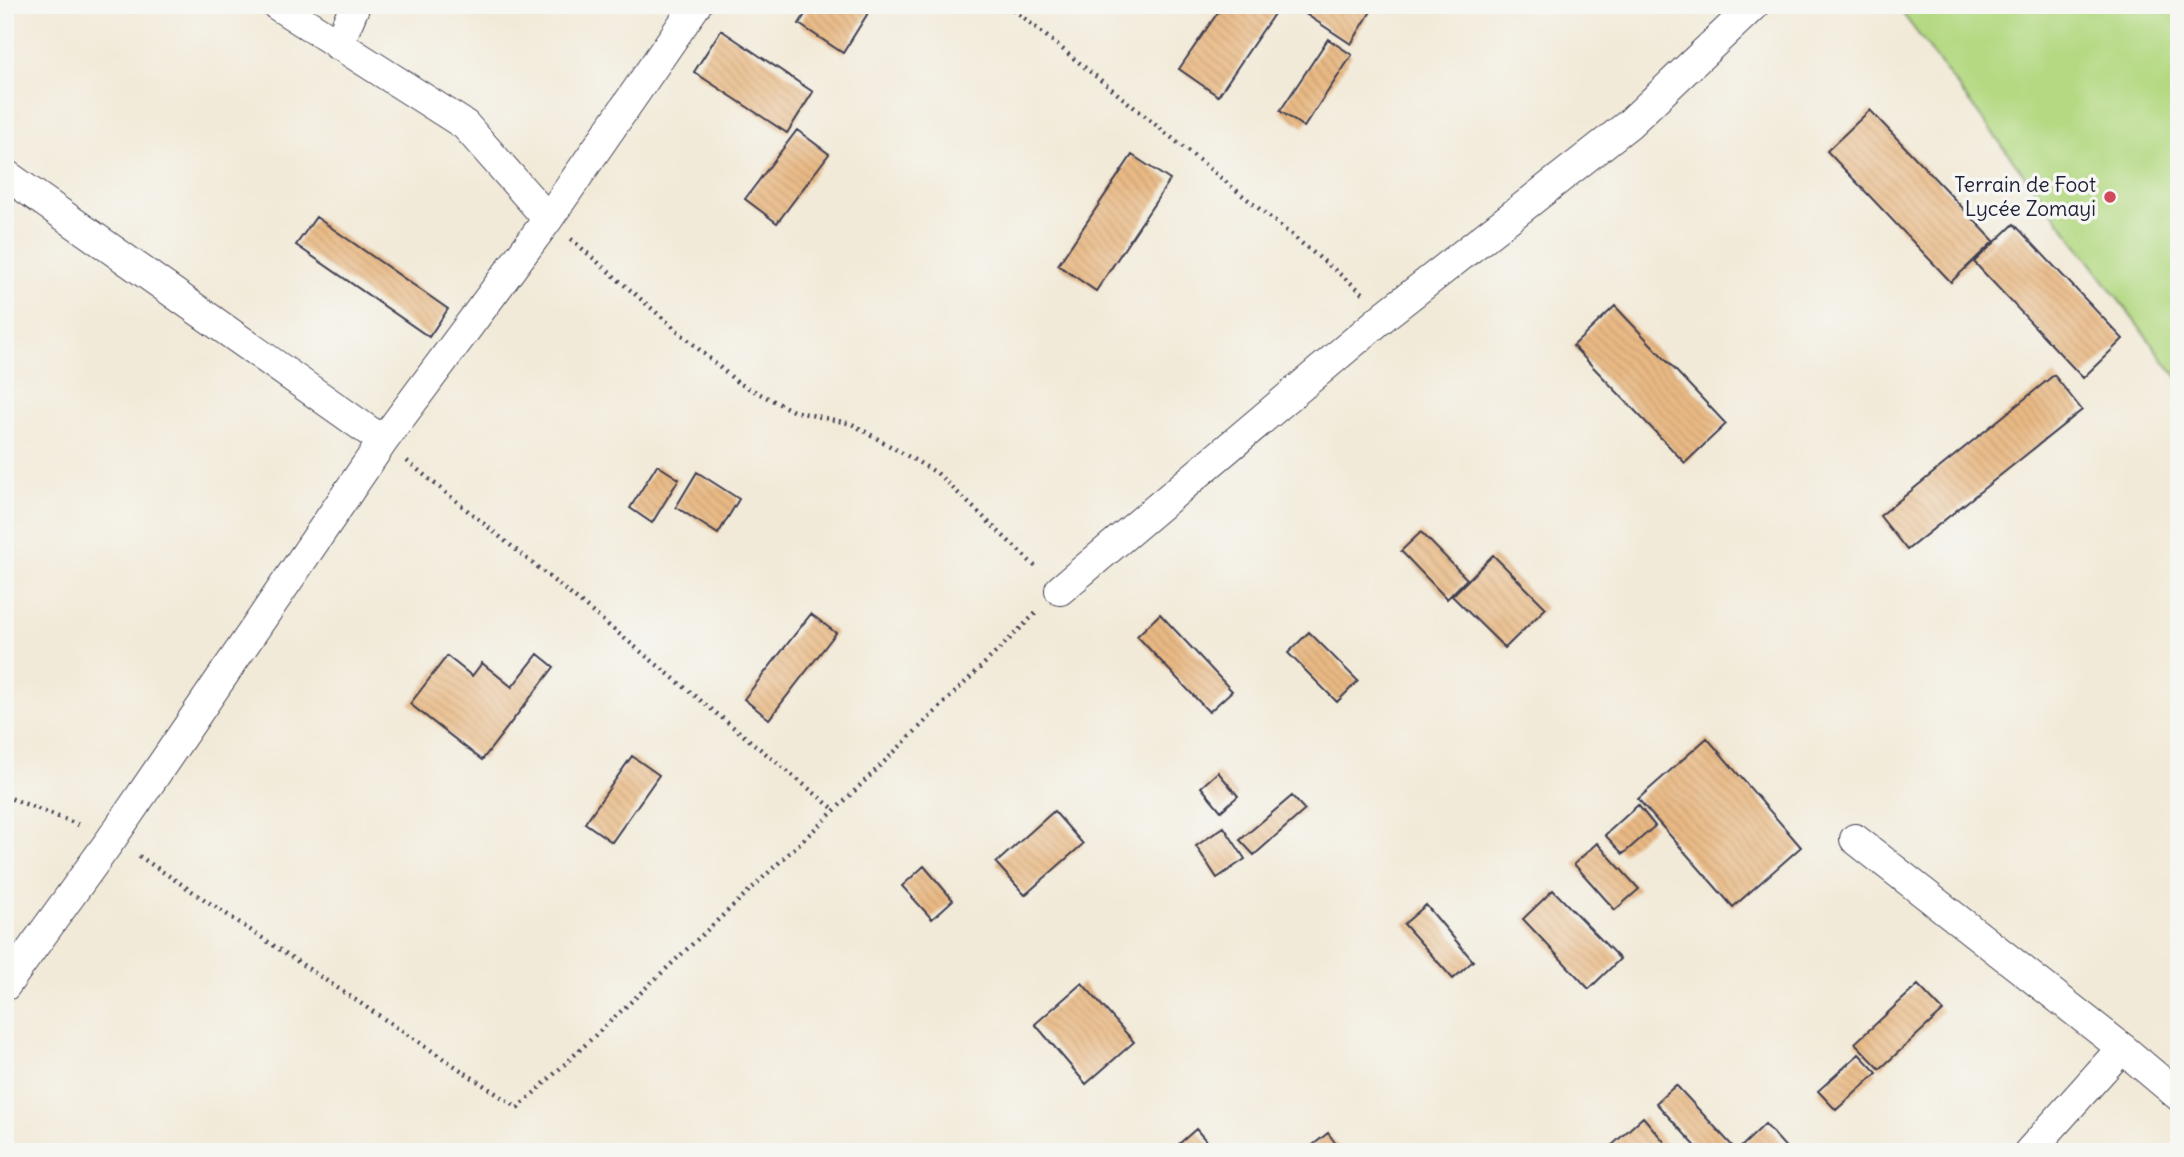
<svg xmlns="http://www.w3.org/2000/svg" width="2184" height="1157" font-family="Delius,sans-serif">
<style>
.park{fill:#b4d982;stroke:#6b7e5e;stroke-width:2}
.building{fill:url(#building-back-hatch)}
.lines{fill:none;stroke-linecap:round;stroke-linejoin:round}
.street-casing{stroke:#414053;stroke-width:32}
.path{stroke:#414053;stroke-width:4.5;stroke-dasharray:2 5;stroke-linecap:butt}
.street{stroke:#fff;stroke-width:30}
.poi-dot{fill:#d1495b;stroke:#f6f6f2;stroke-width:2.5}
.labels{text-anchor:middle;stroke-width:7;stroke-linejoin:round;paint-order:stroke}
.poi-label{font-size:21px;fill:#22223b;stroke:#f6f6f2;text-anchor:end}
</style>
<defs>
<pattern id="building-back-hatch" width="6" height="6" patternUnits="userSpaceOnUse" patternTransform="scale(1.75)"><rect width="6" height="6" fill="#e9b984"/><path d="M-1 5l2 2M0 0l6 6M5-1l2 2" fill="none" stroke="#c89f73"/></pattern>
</defs>
<rect width="100%" height="100%" fill="#f6f6f2"/>
<filter id="ink" filterUnits="userSpaceOnUse"><feTurbulence type="fractalNoise" baseFrequency=".0143" numOctaves="2"/><feDisplacementMap in="SourceGraphic" scale="14" xChannelSelector="R" yChannelSelector="G"/><feConvolveMatrix kernelMatrix="1 2 1 2 8 2 1 2 1" color-interpolation-filters="sRGB"/></filter>
<filter id="wash" filterUnits="userSpaceOnUse"><feTurbulence type="fractalNoise" baseFrequency=".00686" numOctaves="4" result="noise"/><feDisplacementMap in="SourceGraphic" scale="28" xChannelSelector="R" yChannelSelector="G"/><feGaussianBlur stdDeviation="1.57" result="paint"/><feColorMatrix in="noise" values="0 0 0 0 0 0 0 0 0 0 0 0 0 0 0 0 0 1.4 0 .05"/><feComposite in="paint" operator="in"/></filter>
<g filter="url(#wash)">
<rect width="100%" height="100%" fill="#f2ead8"/>
<!-- park -->
<path class="park" d="M1908 5H2179V380L1903 14Z"/>
<g id="blocks">
<!-- building -->
<path class="building" d="M811 5H873L843 53 799 24Z
M1223 5H1280L1218 96 1179 69Z
M1292 5H1369L1373 8 1351 44Z
M721 30 813 92 787 133 694 72Z
M1328 39 1352 55 1304 127 1280 111Z
M1870 110 1994 241 1951 282 1827 151Z
M797 130 829 154 777 223 745 199Z
M1132 155 1170 180 1096 291 1058 265Z
M316 217 448 309 429 337 296 245Z
M2014 224 2123 339 2083 378 1974 262Z
M1615 306 1726 424 1685 463 1573 346Z
M2054 375 2082 410 1907 550 1880 516Z
M657 465 679 479 652 523 630 508Z
M697 472 739 499 718 534 676 507Z
M1421 532 1467 579 1447 599 1401 551Z
M1493 555 1546 608 1505 648 1452 596Z
M811 614 836 633 769 719 744 699Z
M1160 614 1232 691 1209 712 1137 636Z
M1309 632 1358 681 1337 702 1288 653Z
M538 654 554 667 482 760 410 704 447 656 472 676 482 663 512 687Z
M1707 738 1801 847 1733 907 1638 799Z
M632 756 659 775 612 842 585 823Z
M1218 772 1238 796 1221 811 1201 787Z
M1292 796 1305 810 1254 855 1240 840Z
M1638 805 1655 826 1623 854 1605 835Z
M1054 811 1083 844 1025 895 996 863Z
M1224 827 1245 859 1217 878 1196 846Z
M1597 843 1639 889 1615 910 1574 864Z
M924 866 953 900 932 919 902 886Z
M1553 890 1620 959 1589 989 1523 919Z
M1426 905 1473 961 1453 979 1404 924Z
M1082 983 1134 1042 1086 1084 1035 1024Z
M1918 985 1943 1011 1880 1069 1855 1043Z
M1859 1054 1877 1073 1836 1110 1818 1091Z
M1676 1085 1738 1152H1701L1656 1103Z
M1643 1117 1673 1152H1614L1610 1147Z
M1765 1124 1790 1152H1744L1740 1148Z
M1196 1129 1216 1152H1170Z
M1328 1133 1342 1152H1304Z"/>
</g>
</g>
<g filter="url(#ink)">
<use href="#blocks" fill-opacity="0" stroke="#414053" stroke-width="2"/>
<g class="lines">
<!-- street casing -->
<g class="street-casing">
<path id="street" d="M277 5 465 125 548 219
M338 45 355 5
M5 174 383 441
M1060 590 1388 313 1629 124 1754 5
M1855 839 2122 1048 2179 1096
M5 986 112 838 383 441 548 219 696 5
M2029 1152 2122 1048"/>
</g>
<!-- path -->
<path class="path" d="M1008 5 1363 293
M571 239 737 382 793 411 852 424 937 473 1038 569
M407 461 835 810
M5 796 79 825
M139 856 518 1108 835 810 1038 611
M5 1148 13 1152"/>
<!-- street -->
<use href="#street" class="street"/>
</g>
</g>
<!-- markers -->
<circle class="poi-dot" cx="2110" cy="197" r="7"/>
<g class="labels">
<!-- poi labels -->
<g class="poi-label">
<text x="2096" y="192">Terrain de Foot<tspan x="2096" dy="24">Lycée Zomayi</tspan></text>
</g>
</g>
<!-- margin -->
<rect width="2184" height="1157" fill="none" stroke="#f6f6f2" stroke-width="28"/>
</svg>
